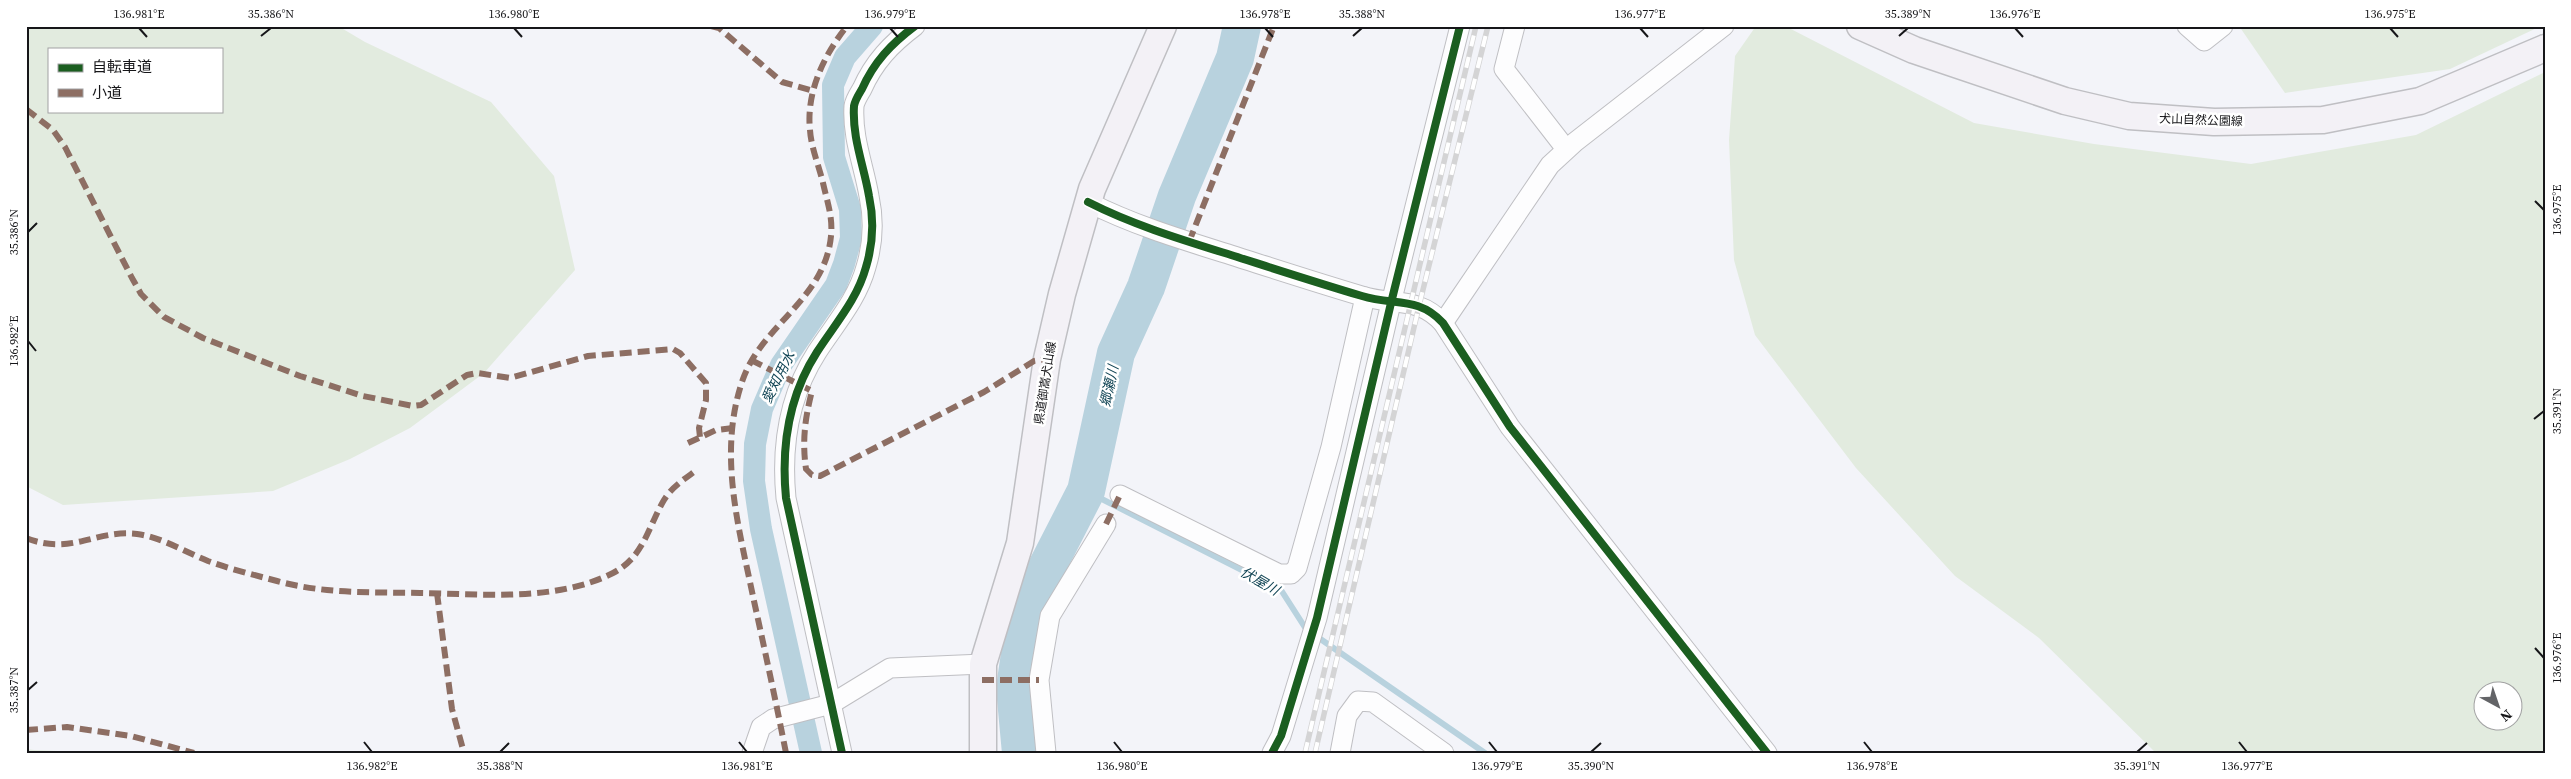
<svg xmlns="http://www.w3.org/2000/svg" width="2571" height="779" viewBox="0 0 2571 779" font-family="'Source Serif 4','Noto Sans JP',serif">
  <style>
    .green { fill: #e2ebdf; fill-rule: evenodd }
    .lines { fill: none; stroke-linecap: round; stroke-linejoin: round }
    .stream { stroke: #b8d2de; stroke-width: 6 }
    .canal { stroke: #b8d2de; stroke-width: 22 }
    .river { stroke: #b8d2de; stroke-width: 38 }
    .street-casing { stroke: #bfbfc3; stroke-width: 21 }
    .secondary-casing { stroke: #bfbfc3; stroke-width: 29 }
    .street { stroke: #fdfdfe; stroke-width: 19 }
    .secondary { stroke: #f3f1f6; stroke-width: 26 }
    .rail-casing { stroke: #d4d4d5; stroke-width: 5.5 }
    .rail { stroke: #fff; stroke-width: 4; stroke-dasharray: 11; stroke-linecap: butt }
    .quiet { stroke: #8d6e63; stroke-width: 6; stroke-dasharray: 12 6; stroke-linecap: butt }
    .cycleway-casing { stroke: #fff; stroke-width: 11 }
    .cycleway { stroke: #1b5e20; stroke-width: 8 }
    .ticks { fill: none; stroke: #161619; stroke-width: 2 }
    .labels { text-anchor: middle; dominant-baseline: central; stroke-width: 5; stroke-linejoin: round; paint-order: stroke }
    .street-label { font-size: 12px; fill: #161619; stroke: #fff }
    .water-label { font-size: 14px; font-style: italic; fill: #134656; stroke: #fff }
    .neatline { fill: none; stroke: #161619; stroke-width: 2 }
    .ticks-label { font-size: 12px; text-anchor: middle; fill: #161619 }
  </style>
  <rect width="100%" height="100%" fill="#f3f4f9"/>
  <g class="green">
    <path d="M26 26H338L365 42 491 102 554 176 575 270 484 373 410 428 350 459 273 491 63 505 26 486ZM49 49H221V111H49Z"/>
    <path d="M1756 26H1785L1974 123 2094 144 2251 164 2416 135 2545 72V753H2156L2039 638 1955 576 1856 468 1755 335 1734 260 1729 140 1735 56ZM2484 692H2514V722H2484Z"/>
    <polygon points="2239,26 2541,26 2450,69 2285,93"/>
    <polygon points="26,749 34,750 105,753 26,753"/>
  </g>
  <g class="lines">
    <polyline class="stream" points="1086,491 1281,590 1306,629 1485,753"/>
    <polyline class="canal" points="811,753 761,529 754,481 755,444 762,409 781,365 836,285 844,264 851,238 850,209 834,157 833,85 845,57 872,26"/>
    <polyline class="river" points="1021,753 1015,688 1027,606 1086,491 1116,353 1146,287 1177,196 1235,58 1242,26"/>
    <defs>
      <g id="street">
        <polyline points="1515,26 1504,69 1566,149"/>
        <polyline points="2187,26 2204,41 2223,26"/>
        <path d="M1088 202C1133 225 1183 240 1231 255 1275 269 1318 283 1362 296 1394 306 1418 296 1443 323L1510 427 1767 753"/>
        <polyline points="1443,323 1550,165 1575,142 1724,26"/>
        <polyline points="1120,495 1279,574 1291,574 1297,568 1331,447 1365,297"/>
        <polyline points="752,753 761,727 773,719 831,704 890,668 983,664"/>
        <path d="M842 753 786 498C781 446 788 397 817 352 835 324 857 300 866 267 873 244 874 219 869 196 864 166 852 138 854 106 855 100 859 94 862 89 874 62 891 44 915 26"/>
        <polyline points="1046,753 1039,680 1050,616 1106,524"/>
        <polyline points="1272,753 1281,736 1317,618 1391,303 1460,26"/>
        <polyline points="1340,753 1347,716 1358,701 1373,702 1444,753"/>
      </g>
      <g id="secondary">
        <polyline points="1860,26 1914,50 2065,101 2129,116 2214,122 2323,120 2420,101 2545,48"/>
        <polyline points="983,753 983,664 1020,543 1047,359 1062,294 1092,189 1163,26"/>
      </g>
    </defs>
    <use href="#street" class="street-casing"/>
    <use href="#secondary" class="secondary-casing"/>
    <use href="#street" class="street"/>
    <use href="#secondary" class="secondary"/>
    <defs>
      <g id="rail">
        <polyline points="1305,753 1476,26"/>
        <polyline points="1315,753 1419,306 1488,26"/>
      </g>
    </defs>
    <use href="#rail" class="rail-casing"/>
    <use href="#rail" class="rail"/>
    <g class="quiet">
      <polyline points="711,26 719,28 782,82 814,91"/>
      <polyline points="26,109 53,130 65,147 132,278 141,294 164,317 203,338 300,376 363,396 413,406 421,405 467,375 477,373 510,378 588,356 673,349 680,353 706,383 706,400 699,428 700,437"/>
      <polyline points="1189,242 1274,26"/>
      <path d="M751 360 812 391C805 418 802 441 806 469L812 475 820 476 984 392 1034 361 1047 359"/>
      <polyline points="688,443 716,430 733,428"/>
      <polyline points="1106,524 1120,495"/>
      <path d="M26 538C71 556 96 529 137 534 161 537 185 552 208 561 230 569 254 575 277 581 324 594 371 592 420 593 482 594 556 602 613 573 644 557 648 527 664 500 671 488 683 480 694 472"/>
      <polyline points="437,593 452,709 464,753"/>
      <polyline points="982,680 1039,680"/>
      <polyline points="26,730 67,727 131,736 194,753"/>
      <path d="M786 753C776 702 765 651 754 601 739 528 717 453 743 379 762 325 825 299 831 236 833 217 827 201 823 183 819 166 811 147 810 130 806 92 824 55 847 26"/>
    </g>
    <defs>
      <g id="cycleway">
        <path d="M1088 202C1133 225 1183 240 1231 255 1275 269 1318 283 1362 296 1394 306 1418 296 1443 323L1510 427 1767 753"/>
        <path d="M842 753 786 498C781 446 788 397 817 352 835 324 857 300 866 267 873 244 874 219 869 196 864 166 852 138 854 106 855 100 859 94 862 89 874 62 891 44 915 26"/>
        <polyline points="1272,753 1281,736 1317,618 1391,303 1460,26"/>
      </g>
    </defs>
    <use href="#cycleway" class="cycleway-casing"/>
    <use href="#cycleway" class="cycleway"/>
  </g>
  <path class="ticks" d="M139 28 147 37M514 28 522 37M890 28 898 37M1265 28 1273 37M1640 28 1648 37M2015 28 2023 37M2390 28 2398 37M261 36 271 28M1353 36 1362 28M1899 36 1908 28M2535 201 2544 210M28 232 37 223M28 341 36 351M2534 419 2544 411M2535 648 2544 658M28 690 37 682M364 742 372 752M739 742 747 752M1114 742 1122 752M1489 742 1497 752M1864 742 1872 752M2239 742 2247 752M500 752 509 743M1591 752 1601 743M2137 752 2147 743"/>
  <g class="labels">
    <g class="street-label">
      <text transform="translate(2201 120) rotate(2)">犬山自然公園線</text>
      <text transform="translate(1045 383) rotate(-81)">県道御嵩犬山線</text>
    </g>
    <g class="water-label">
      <text transform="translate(778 377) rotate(-63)">愛知用水</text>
      <text transform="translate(1109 386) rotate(-78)">郷瀬川</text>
      <text transform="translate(1260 581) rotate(30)">伏屋川</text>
    </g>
  </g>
  <rect width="2571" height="779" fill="none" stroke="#ffffff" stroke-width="55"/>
  <rect x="48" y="48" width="175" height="65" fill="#ffffff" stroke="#a2a2a3"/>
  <rect x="58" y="64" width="25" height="8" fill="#1b5e20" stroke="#a2a2a3"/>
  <text x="92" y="72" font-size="15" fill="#161619">自転車道</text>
  <rect x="58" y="89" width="25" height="8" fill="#8d6e63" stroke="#a2a2a3"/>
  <text x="92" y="98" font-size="15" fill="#161619">小道</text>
  <g transform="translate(2498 706) rotate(140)"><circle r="24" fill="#ffffff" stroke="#a2a2a3"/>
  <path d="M0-4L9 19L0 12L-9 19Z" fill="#636467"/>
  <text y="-8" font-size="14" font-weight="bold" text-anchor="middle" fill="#161619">N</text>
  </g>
  <rect x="28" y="28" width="2516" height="724" class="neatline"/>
  <g class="ticks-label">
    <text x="139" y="18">136.981°E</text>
    <text x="271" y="18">35.386°N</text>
    <text x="514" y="18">136.980°E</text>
    <text x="890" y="18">136.979°E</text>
    <text x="1265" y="18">136.978°E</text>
    <text x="1362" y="18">35.388°N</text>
    <text x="1640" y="18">136.977°E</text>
    <text x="1908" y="18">35.389°N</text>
    <text x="2015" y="18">136.976°E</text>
    <text x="2390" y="18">136.975°E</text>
    <text transform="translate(2557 210) rotate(-90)" y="4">136.975°E</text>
    <text transform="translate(14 232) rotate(-90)" y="4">35.386°N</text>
    <text transform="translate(14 341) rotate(-90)" y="4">136.982°E</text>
    <text transform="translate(2557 411) rotate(-90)" y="4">35.391°N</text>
    <text transform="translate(2557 658) rotate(-90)" y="4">136.976°E</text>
    <text transform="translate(14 690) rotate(-90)" y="4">35.387°N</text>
    <text x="372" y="770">136.982°E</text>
    <text x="500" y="770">35.388°N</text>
    <text x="747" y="770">136.981°E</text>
    <text x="1122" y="770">136.980°E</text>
    <text x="1497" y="770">136.979°E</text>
    <text x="1591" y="770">35.390°N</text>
    <text x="1872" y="770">136.978°E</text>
    <text x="2137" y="770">35.391°N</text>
    <text x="2247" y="770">136.977°E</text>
  </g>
</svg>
